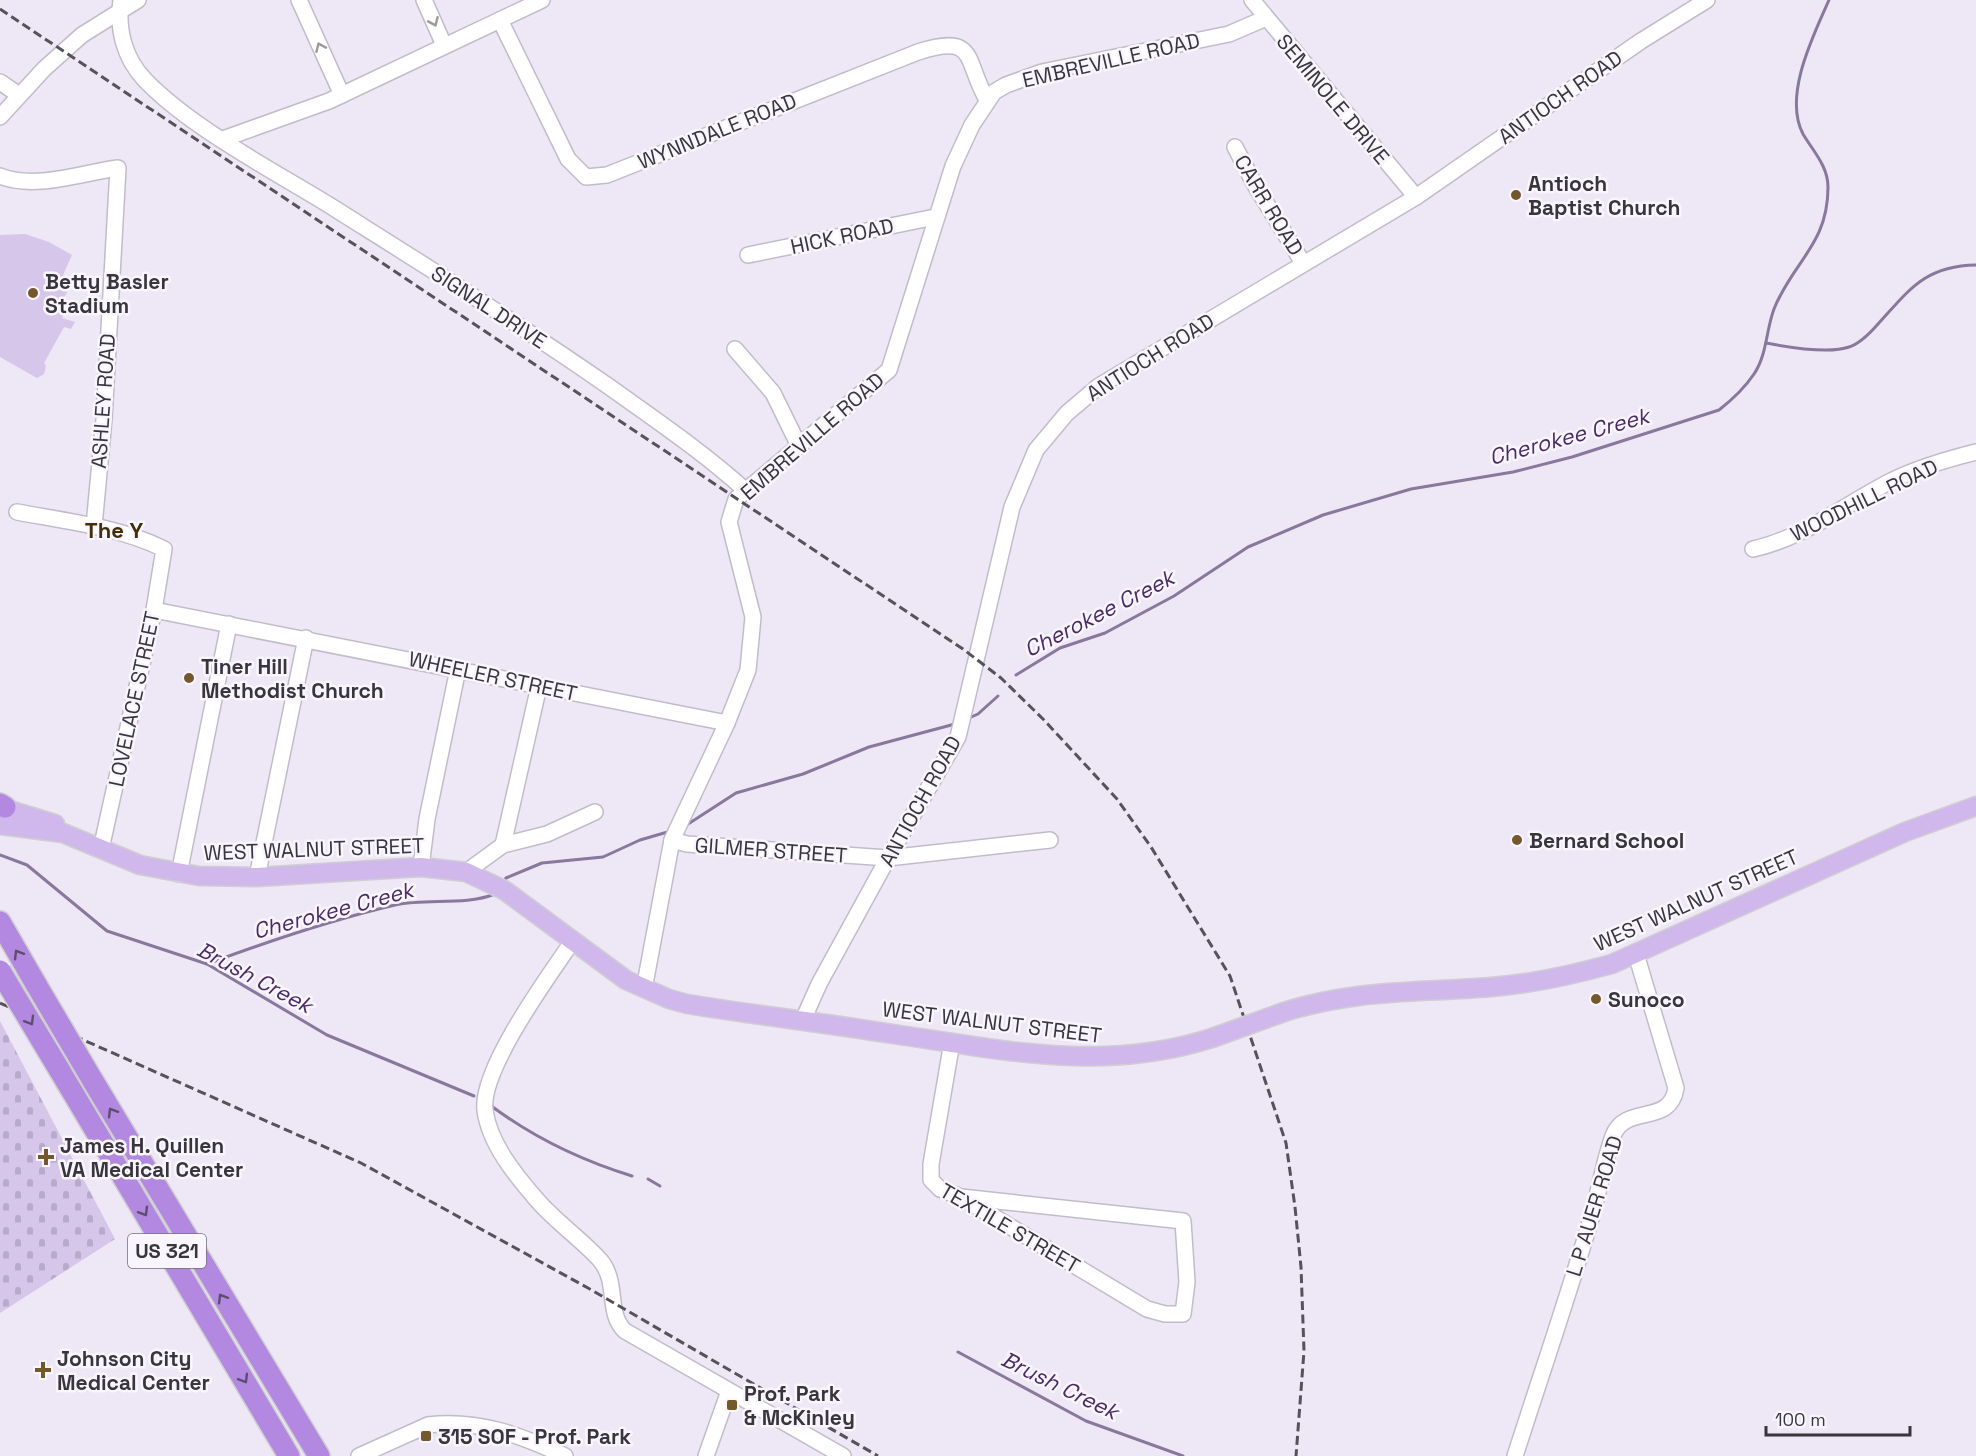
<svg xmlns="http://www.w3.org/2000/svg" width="1976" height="1456" viewBox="0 0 1976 1456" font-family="'Space Grotesk',sans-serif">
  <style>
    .grass { fill: #d6c6e9 }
    .cemetery { fill: url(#cemetery-stones) }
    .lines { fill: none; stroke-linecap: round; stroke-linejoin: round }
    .stream { stroke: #88789b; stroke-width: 3 }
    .minor-casing { stroke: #c2bcca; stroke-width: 18 }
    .major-casing { stroke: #cfcfd0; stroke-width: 21 }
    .highway-casing { stroke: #cfcfd0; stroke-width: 24 }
    .minor { stroke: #fff; stroke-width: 15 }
    .major { stroke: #d1b8ec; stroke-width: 18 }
    .highway { stroke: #b388e0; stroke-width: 21 }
    .rail { stroke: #56525a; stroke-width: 3; stroke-dasharray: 9 4.5; stroke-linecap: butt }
    .major-bridge-casing { stroke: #cfcfd0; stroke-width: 21; stroke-linecap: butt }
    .highway-bridge-casing { stroke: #cfcfd0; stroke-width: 24; stroke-linecap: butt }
    .major-bridge { stroke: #d1b8ec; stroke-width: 18 }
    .highway-bridge { stroke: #b388e0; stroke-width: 21 }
    .oneway { stroke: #9c9a9d }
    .oneway2 { stroke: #5d4e6d }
    .poi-dot { fill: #74572b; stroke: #f9f5fe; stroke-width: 2 }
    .labels { text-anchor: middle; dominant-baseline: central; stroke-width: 5; stroke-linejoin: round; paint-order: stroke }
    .shield { fill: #f9f5fe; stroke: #726f76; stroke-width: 1.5 }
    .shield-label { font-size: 20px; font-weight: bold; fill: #38353b }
    .street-label { font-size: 21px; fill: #38353b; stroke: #f9f5fe }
    .poi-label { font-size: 21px; font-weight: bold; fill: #38353b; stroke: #f9f5fe; text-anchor: start }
    .water-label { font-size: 22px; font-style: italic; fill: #492b66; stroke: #f9f5fe }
    .neighbourhood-label { font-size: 22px; font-weight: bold; fill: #432e08; stroke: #f9f5fe }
  </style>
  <defs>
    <pattern id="cemetery-stones" width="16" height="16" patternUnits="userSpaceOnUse" patternTransform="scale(1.5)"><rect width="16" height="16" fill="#d6c6e9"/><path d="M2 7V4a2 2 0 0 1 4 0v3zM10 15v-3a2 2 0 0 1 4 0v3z" fill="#b8abc9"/></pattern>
  </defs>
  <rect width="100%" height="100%" fill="#ede7f6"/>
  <polygon class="grass" points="25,234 49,242 72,255 63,275 74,279 58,309 65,312 62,318 75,322 71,329 64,327 44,363 46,366 44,374 37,378 0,357 0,235"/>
  <polygon class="cemetery" points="0,1021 115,1239 0,1313"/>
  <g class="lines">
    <g class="stream">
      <path d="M1766 343C1787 347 1829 354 1849 347 1859 344 1871 332 1878 324 1910 289 1925 266 1976 265"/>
      <path d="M1016 675 1060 648 1105 633 1174 596 1248 547 1323 515 1411 489 1513 472 1572 457 1719 410C1733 399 1744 389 1754 374 1767 355 1766 330 1774 309 1793 261 1828 245 1828 187 1828 166 1813 151 1803 134 1783 96 1813 36 1829 0"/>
      <polyline points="969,718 978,714 998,696"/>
      <polyline points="685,826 736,793 803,774 869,747 955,724"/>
      <polyline points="0,855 27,865 107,931 207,964 327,1035 474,1096"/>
      <polyline points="503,884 506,878 542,863 603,857 640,840 671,831"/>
      <path d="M207 964C269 941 331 920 395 905 428 898 464 906 495 894"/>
      <path d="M490 1105C534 1138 580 1160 632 1176"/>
      <polyline points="648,1179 660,1186"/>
      <polyline points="958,1352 1086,1421 1183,1456"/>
    </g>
    <defs>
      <g id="minor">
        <path d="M121 0C117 29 124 58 145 80 190 127 272 170 329 205 424 265 519 324 611 388 657 421 703 452 745 490"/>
        <polyline points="299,0 342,95"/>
        <polyline points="424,0 444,45"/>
        <polyline points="1252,0 1416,197"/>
        <path d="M500 20 568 159 586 177 607 175 918 52C978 33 964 60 987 100"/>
        <polyline points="0,82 19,95"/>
        <polyline points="0,117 44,69 82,35 138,0"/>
        <polyline points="223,139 329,101 542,0"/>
        <polyline points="1235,147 1255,185 1303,263"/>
        <path d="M0 176C35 190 81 173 118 168L104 419 94 526"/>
        <polyline points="748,255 935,217"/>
        <polyline points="735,349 773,393 799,446"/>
        <path d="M17 512C66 521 119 527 164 549L154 610 101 849"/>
        <path d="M1753 549C1804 538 1847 503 1893 480 1920 467 1948 459 1976 452"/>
        <polyline points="154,610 727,723"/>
        <polyline points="672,840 687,844 888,858 1050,840"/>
        <polyline points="503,845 539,686"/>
        <polyline points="421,867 427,819 458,669"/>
        <polyline points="466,872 503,845 547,834 595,812"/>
        <polyline points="179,874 229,624"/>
        <polyline points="257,877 306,638"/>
        <path d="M572 942C548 977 480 1070 485 1110 489 1143 516 1176 537 1200 556 1222 581 1239 600 1260 619 1282 606 1314 625 1331L843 1456"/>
        <polyline points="644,989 672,840 727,723 748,670 753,617 729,522 736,499 889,370 953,166 972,125 994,92 1006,85 1042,72 1229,34 1266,18"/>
        <polyline points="803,1020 819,984 888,858 958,737 1012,507 1036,450 1067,413 1099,386 1416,197 1641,41 1707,0"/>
        <polyline points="952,1042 931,1164 931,1180 940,1189 961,1197 1147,1309 1165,1314 1183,1314 1187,1282 1183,1221 961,1197"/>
        <path d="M359 1456 428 1425C477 1419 521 1435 565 1456"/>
        <polyline points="706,1456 729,1391"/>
        <path d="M1515 1456C1541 1375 1569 1294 1593 1212 1600 1187 1604 1161 1613 1136 1625 1103 1670 1127 1676 1088L1636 954"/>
      </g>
      <g id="major">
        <polyline points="0,807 55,824"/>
        <path d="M0 825 63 833 140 865 199 876 257 877 421 867 466 872 504 890 626 980 669 999 687 1004C755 1015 825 1023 893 1034 1003 1050 1103 1073 1212 1038"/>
        <path d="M1284 1012C1356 989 1417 993 1491 987 1532 984 1572 975 1612 964L1905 832 1976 806"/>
      </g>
      <g id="highway">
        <polyline points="0,804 5,807"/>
        <polyline points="0,922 37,986"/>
        <polyline points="60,1071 289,1456"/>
        <polyline points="93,1081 319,1456"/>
      </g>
    </defs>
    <use href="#minor" class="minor-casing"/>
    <use href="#major" class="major-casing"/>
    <use href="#highway" class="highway-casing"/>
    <use href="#minor" class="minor"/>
    <use href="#major" class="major"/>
    <use href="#highway" class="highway"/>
    <g class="rail">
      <polyline points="0,9 963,649 1001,678 1044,720 1117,799 1151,847 1230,976 1286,1143 1295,1207 1301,1267 1304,1351 1296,1456"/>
      <polyline points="0,1003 361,1163 588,1288 878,1456"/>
    </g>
    <defs>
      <polyline id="major-bridge" points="1212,1038 1284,1012"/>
      <g id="highway-bridge">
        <polyline points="0,971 60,1071"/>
        <polyline points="37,986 93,1081"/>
      </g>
    </defs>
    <use href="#major-bridge" class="major-bridge-casing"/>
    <use href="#highway-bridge" class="highway-bridge-casing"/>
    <use href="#major-bridge" class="major-bridge"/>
    <use href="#highway-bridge" class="highway-bridge"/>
  </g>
  <defs><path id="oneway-chevron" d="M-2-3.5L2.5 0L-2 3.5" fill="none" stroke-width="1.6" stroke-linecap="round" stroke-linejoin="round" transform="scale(1.5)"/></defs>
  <g class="oneway">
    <use href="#oneway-chevron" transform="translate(434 22) rotate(66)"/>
    <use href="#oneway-chevron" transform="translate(320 47) rotate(-114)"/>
  </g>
  <g class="oneway2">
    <use href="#oneway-chevron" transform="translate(18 954) rotate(-121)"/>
    <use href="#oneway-chevron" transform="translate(30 1021) rotate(59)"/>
    <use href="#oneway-chevron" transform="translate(112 1112) rotate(-121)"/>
    <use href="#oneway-chevron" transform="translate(144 1212) rotate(59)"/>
    <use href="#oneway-chevron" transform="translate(222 1298) rotate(-121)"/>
    <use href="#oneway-chevron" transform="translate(244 1379) rotate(59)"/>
  </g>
  <g class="poi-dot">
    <circle cx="1516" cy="195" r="6"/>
    <circle cx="33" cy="293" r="6"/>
    <circle cx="189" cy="678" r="6"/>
    <circle cx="1517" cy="840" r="6"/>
    <circle cx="1596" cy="999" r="6"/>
    <path d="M43 1148h6v6h6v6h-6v6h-6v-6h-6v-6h6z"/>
    <path d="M40 1361h6v6h6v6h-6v6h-6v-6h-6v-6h6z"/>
    <rect x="726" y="1399" width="12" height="12" rx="3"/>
    <rect x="420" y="1430" width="12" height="12" rx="3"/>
  </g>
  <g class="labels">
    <rect class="shield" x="128" y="1234" width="78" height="34" rx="4.5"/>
    <g class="shield-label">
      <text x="167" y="1251">US 321</text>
    </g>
    <g class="street-label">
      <text transform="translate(1111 60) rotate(-13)">EMBREVILLE ROAD</text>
      <text transform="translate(1560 97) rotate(-35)">ANTIOCH ROAD</text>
      <text transform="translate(1333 99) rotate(50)">SEMINOLE DRIVE</text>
      <text transform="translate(717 131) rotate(-22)">WYNNDALE ROAD</text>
      <text transform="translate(1269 205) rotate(59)">CARR ROAD</text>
      <text transform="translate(842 236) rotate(-12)">HICK ROAD</text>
      <text transform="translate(489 307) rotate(33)">SIGNAL DRIVE</text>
      <text transform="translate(1150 357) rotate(-32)">ANTIOCH ROAD</text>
      <text transform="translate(103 401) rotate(-86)">ASHLEY ROAD</text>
      <text transform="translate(812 436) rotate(-41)">EMBREVILLE ROAD</text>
      <text transform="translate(1864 500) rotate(-26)">WOODHILL ROAD</text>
      <text transform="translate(493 676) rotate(12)">WHEELER STREET</text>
      <text transform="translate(134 699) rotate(-78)">LOVELACE STREET</text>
      <text transform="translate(920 801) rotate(-61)">ANTIOCH ROAD</text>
      <text transform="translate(314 849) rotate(-2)">WEST WALNUT STREET</text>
      <text transform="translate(771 850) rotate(4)">GILMER STREET</text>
      <text transform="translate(1696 900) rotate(-24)">WEST WALNUT STREET</text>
      <text transform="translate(992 1022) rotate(7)">WEST WALNUT STREET</text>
      <text transform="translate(1594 1206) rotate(-73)">L P AUER ROAD</text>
      <text transform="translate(1010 1228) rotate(30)">TEXTILE STREET</text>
    </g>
    <g class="poi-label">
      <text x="1528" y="183">Antioch<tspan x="1528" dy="24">Baptist Church</tspan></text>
      <text x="45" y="281">Betty Basler<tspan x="45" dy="24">Stadium</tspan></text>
      <text x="201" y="666">Tiner Hill<tspan x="201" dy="24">Methodist Church</tspan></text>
      <text x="1529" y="840">Bernard School</text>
      <text x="1608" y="999">Sunoco</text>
      <text x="60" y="1145">James H. Quillen<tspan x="60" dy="24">VA Medical Center</tspan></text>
      <text x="57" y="1358">Johnson City<tspan x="57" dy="24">Medical Center</tspan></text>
      <text x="744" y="1393">Prof. Park<tspan x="744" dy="24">&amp; McKinley</tspan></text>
      <text x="438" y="1436">315 SOF - Prof. Park</text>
    </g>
    <g class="water-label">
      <text transform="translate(1569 436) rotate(-15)">Cherokee Creek</text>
      <text transform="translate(1099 613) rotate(-27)">Cherokee Creek</text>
      <text transform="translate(333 910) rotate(-15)">Cherokee Creek</text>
      <text transform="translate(255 977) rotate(28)">Brush Creek</text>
      <text transform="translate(1060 1385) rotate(26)">Brush Creek</text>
    </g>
    <g class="neighbourhood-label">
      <text x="114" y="530">The Y</text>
    </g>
  </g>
  <path d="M1766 1426v9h144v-9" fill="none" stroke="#38353b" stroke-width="3"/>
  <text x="1775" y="1426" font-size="18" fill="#38353b" stroke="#f9f5fe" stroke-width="4.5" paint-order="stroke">100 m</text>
</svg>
